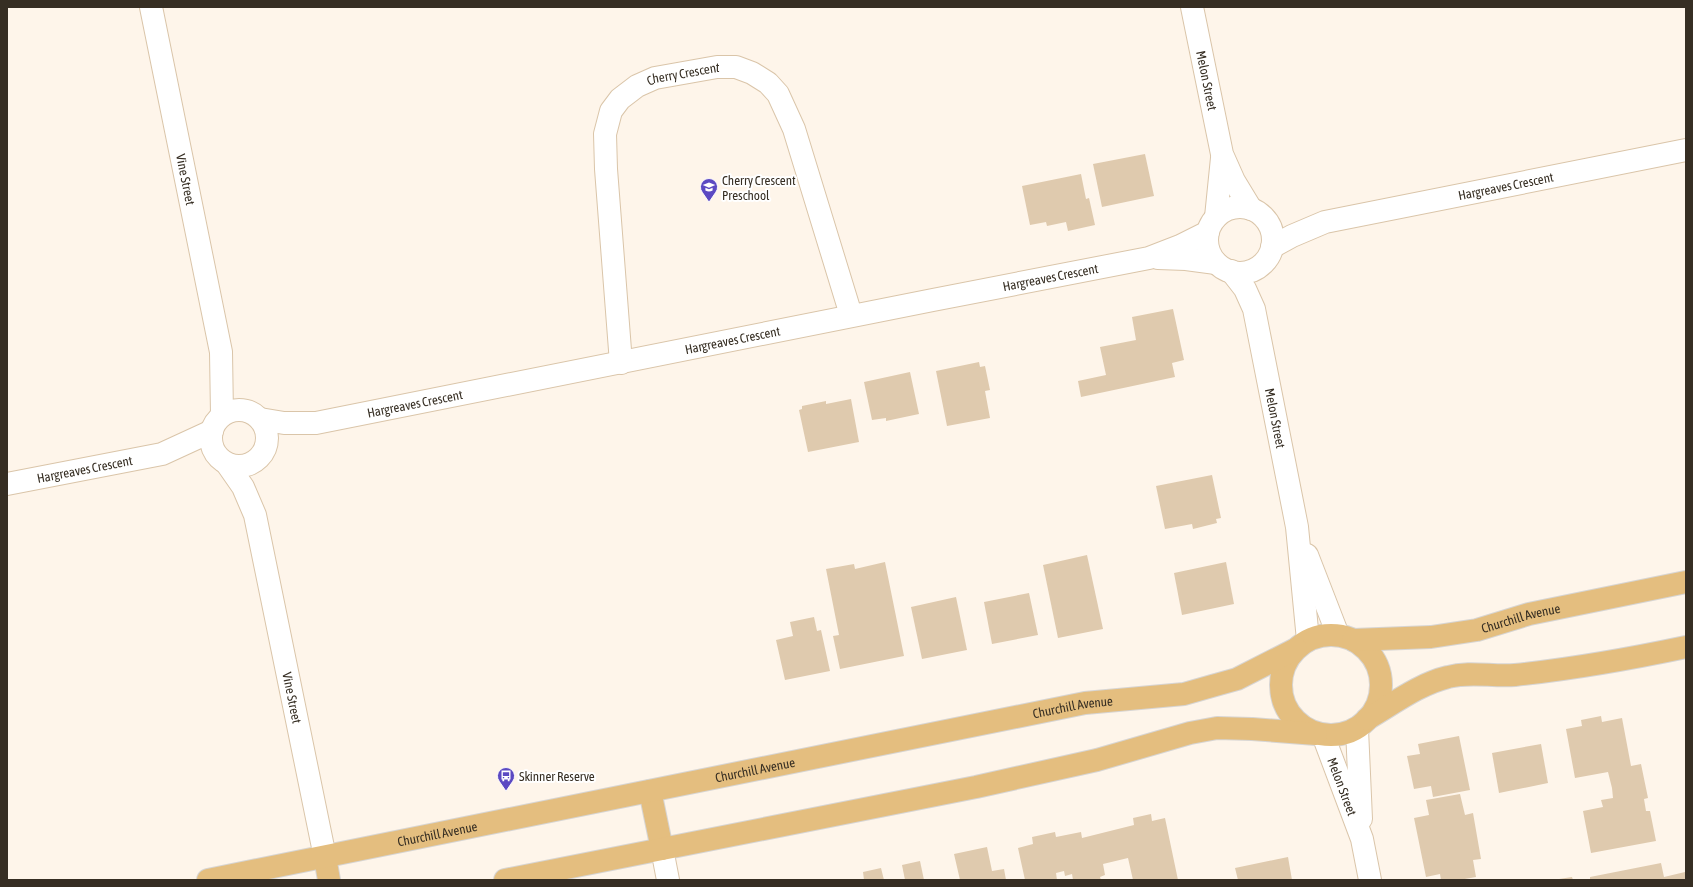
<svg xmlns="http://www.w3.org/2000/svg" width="1693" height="887" viewBox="0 0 1693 887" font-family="'Asap Condensed',sans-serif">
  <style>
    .building { fill: #dfcaae }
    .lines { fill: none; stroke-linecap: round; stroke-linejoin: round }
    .minor-casing { stroke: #dac5a9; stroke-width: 24 }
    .major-casing { stroke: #d7d5d3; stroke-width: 24 }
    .minor { stroke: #fff; stroke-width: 22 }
    .major { stroke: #e4be7f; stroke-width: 22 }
    .labels { text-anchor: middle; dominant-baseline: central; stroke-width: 4; stroke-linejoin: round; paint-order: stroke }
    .street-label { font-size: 13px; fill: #362e23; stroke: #fff }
    .poi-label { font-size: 13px; fill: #362e23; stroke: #fff; text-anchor: start }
  </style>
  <rect width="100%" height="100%" fill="#fef5ea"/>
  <g class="building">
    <polygon points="1145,154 1154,196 1102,207 1093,164"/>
    <polygon points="1081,174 1086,199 1089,198 1095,225 1068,231 1066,222 1047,226 1046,222 1030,225 1022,186"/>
    <polygon points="1173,309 1184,360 1172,363 1175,377 1081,397 1078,381 1106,375 1100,347 1136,340 1132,317"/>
    <polygon points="979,362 980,367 985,366 990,390 985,391 990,418 947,426 936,371"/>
    <polygon points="910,372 919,414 886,421 886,418 872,420 864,382"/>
    <polygon points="851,399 859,442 808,452 799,410 802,409 802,406 826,401 826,404"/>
    <polygon points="1212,475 1221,518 1216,519 1217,523 1193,529 1192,524 1165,529 1156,486"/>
    <polygon points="1087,555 1103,629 1058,638 1043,565"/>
    <polygon points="885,562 904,656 840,669 833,636 839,635 826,569 854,564 855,569"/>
    <polygon points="1226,562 1234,604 1182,615 1174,573"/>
    <polygon points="1029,593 1038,635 992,644 984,602"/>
    <polygon points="956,597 967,650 922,659 911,607"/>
    <polygon points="814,617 817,631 821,630 830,671 785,680 776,640 793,636 790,622"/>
    <polygon points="1601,716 1602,722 1622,718 1631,766 1641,764 1648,798 1644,799 1646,811 1650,811 1656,841 1591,853 1583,811 1603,807 1601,800 1613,798 1612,788 1608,772 1575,778 1566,729 1582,726 1581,720"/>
    <polygon points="1459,736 1470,790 1433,797 1431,786 1414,789 1407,756 1420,754 1418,744"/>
    <polygon points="1541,744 1548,783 1499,793 1492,753"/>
    <polygon points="1460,794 1465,815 1473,813 1481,859 1473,860 1476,877 1459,880 1441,880 1440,874 1426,877 1414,818 1429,815 1426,800"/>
    <polygon points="1151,814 1152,821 1165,818 1178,880 1133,880 1128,858 1103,864 1105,875 1100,877 1101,880 1073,880 1072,874 1065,876 1064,871 1056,873 1057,880 1025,880 1018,848 1033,844 1032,837 1055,832 1056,837 1081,832 1082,838 1134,825 1133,818"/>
    <polygon points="987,847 992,871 1004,869 1006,880 960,880 954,854"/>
    <polygon points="1288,857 1292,880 1238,880 1235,868"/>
    <polygon points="920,861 924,880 905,880 902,865"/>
    <polygon points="1661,863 1664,877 1685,872 1686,880 1590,880 1590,877"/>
    <polygon points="881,868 884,880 864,880 863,872"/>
    <polygon points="1572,877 1573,880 1559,880 1559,879"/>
  </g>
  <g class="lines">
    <defs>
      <g id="minor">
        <path id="s1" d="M151 7 221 352 222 415"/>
        <path id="s2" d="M1192 7 1222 154 1234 181 1251 209"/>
        <circle cx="1240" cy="240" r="33"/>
        <polyline points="1216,217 1222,158"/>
        <path id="s3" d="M1272 247 1292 236 1325 222 1686 150"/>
        <polyline points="1158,258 1186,259 1216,263"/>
        <path id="s4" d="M1231 271 1245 289 1254 309 1297 527 1308 640"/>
        <path id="s5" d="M621 363 606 169 605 134 611 111 620 99 637 86 655 78 717 67H736L752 73 768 83 778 94 794 129 851 315"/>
        <circle cx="239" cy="438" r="28"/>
        <path id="s6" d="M260 419 284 423H316C594 368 871 311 1149 258L1180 246 1208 232"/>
        <path id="s7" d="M227 464 243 487 255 515 325 857"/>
        <path id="s8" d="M7 484 162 454 212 431"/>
        <polyline points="1307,555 1338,635"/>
        <polyline points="1357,729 1361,819"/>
        <path id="s9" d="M1323 735 1362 839 1370 880"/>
        <polyline points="662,849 668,880"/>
      </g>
      <g id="major">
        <circle cx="1331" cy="685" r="50"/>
        <path id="s10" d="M1353 640 1431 637 1477 630 1529 614 1686 582"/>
        <path d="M1367 719C1393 704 1419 684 1448 677 1470 671 1493 677 1515 675 1572 669 1629 659 1686 647"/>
        <polyline points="650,791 662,849"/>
        <polyline points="325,857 329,880"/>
        <path id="s11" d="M208 880 1085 703 1184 694 1212 686 1237 679 1296 649"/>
        <polyline points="505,880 976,787 1097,760 1190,733 1217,728 1252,729 1316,734"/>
      </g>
    </defs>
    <use href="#minor" class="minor-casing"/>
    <use href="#major" class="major-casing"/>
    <use href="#minor" class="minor"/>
    <use href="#major" class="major"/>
  </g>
  <defs>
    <symbol id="school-pin" viewBox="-11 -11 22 30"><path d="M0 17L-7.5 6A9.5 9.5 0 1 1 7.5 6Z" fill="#5b49c2" stroke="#fff"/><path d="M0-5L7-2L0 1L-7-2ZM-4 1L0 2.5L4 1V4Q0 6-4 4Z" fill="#fff"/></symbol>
    <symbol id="bus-pin" viewBox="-11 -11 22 30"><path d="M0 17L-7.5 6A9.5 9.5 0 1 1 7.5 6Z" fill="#5b49c2" stroke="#fff"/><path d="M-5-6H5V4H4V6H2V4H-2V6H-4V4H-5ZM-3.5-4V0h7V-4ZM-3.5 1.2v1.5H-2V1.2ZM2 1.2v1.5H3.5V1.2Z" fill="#fff"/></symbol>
  </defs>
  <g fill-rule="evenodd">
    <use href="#school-pin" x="699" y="177" width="20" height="27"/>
    <use href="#bus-pin" x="496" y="766" width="20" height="27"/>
  </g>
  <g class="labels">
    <g class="street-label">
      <text stroke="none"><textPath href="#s5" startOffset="338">Cherry Crescent</textPath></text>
      <text stroke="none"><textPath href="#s2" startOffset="75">Melon Street</textPath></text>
      <text stroke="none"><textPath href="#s1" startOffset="176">Vine Street</textPath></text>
      <text stroke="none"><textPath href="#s3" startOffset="243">Hargreaves Crescent</textPath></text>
      <text stroke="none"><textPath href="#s6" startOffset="805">Hargreaves Crescent</textPath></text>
      <text stroke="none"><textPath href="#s6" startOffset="481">Hargreaves Crescent</textPath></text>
      <text stroke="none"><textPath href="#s6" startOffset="157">Hargreaves Crescent</textPath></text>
      <text stroke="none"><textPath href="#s4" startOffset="156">Melon Street</textPath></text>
      <text stroke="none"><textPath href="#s8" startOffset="79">Hargreaves Crescent</textPath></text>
      <text stroke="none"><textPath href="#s10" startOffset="170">Churchill Avenue</textPath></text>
      <text stroke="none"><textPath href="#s7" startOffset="245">Vine Street</textPath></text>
      <text stroke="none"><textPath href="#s11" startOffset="882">Churchill Avenue</textPath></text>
      <text stroke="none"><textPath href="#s11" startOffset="558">Churchill Avenue</textPath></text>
      <text stroke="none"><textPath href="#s9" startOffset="55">Melon Street</textPath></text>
      <text stroke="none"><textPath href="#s11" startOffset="234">Churchill Avenue</textPath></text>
    </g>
    <g class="poi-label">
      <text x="722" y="180">Cherry Crescent<tspan x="722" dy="15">Preschool</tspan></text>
      <text x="519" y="776">Skinner Reserve</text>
    </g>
  </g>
  <rect width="1693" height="887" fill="none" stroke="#362e23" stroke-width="16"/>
</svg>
